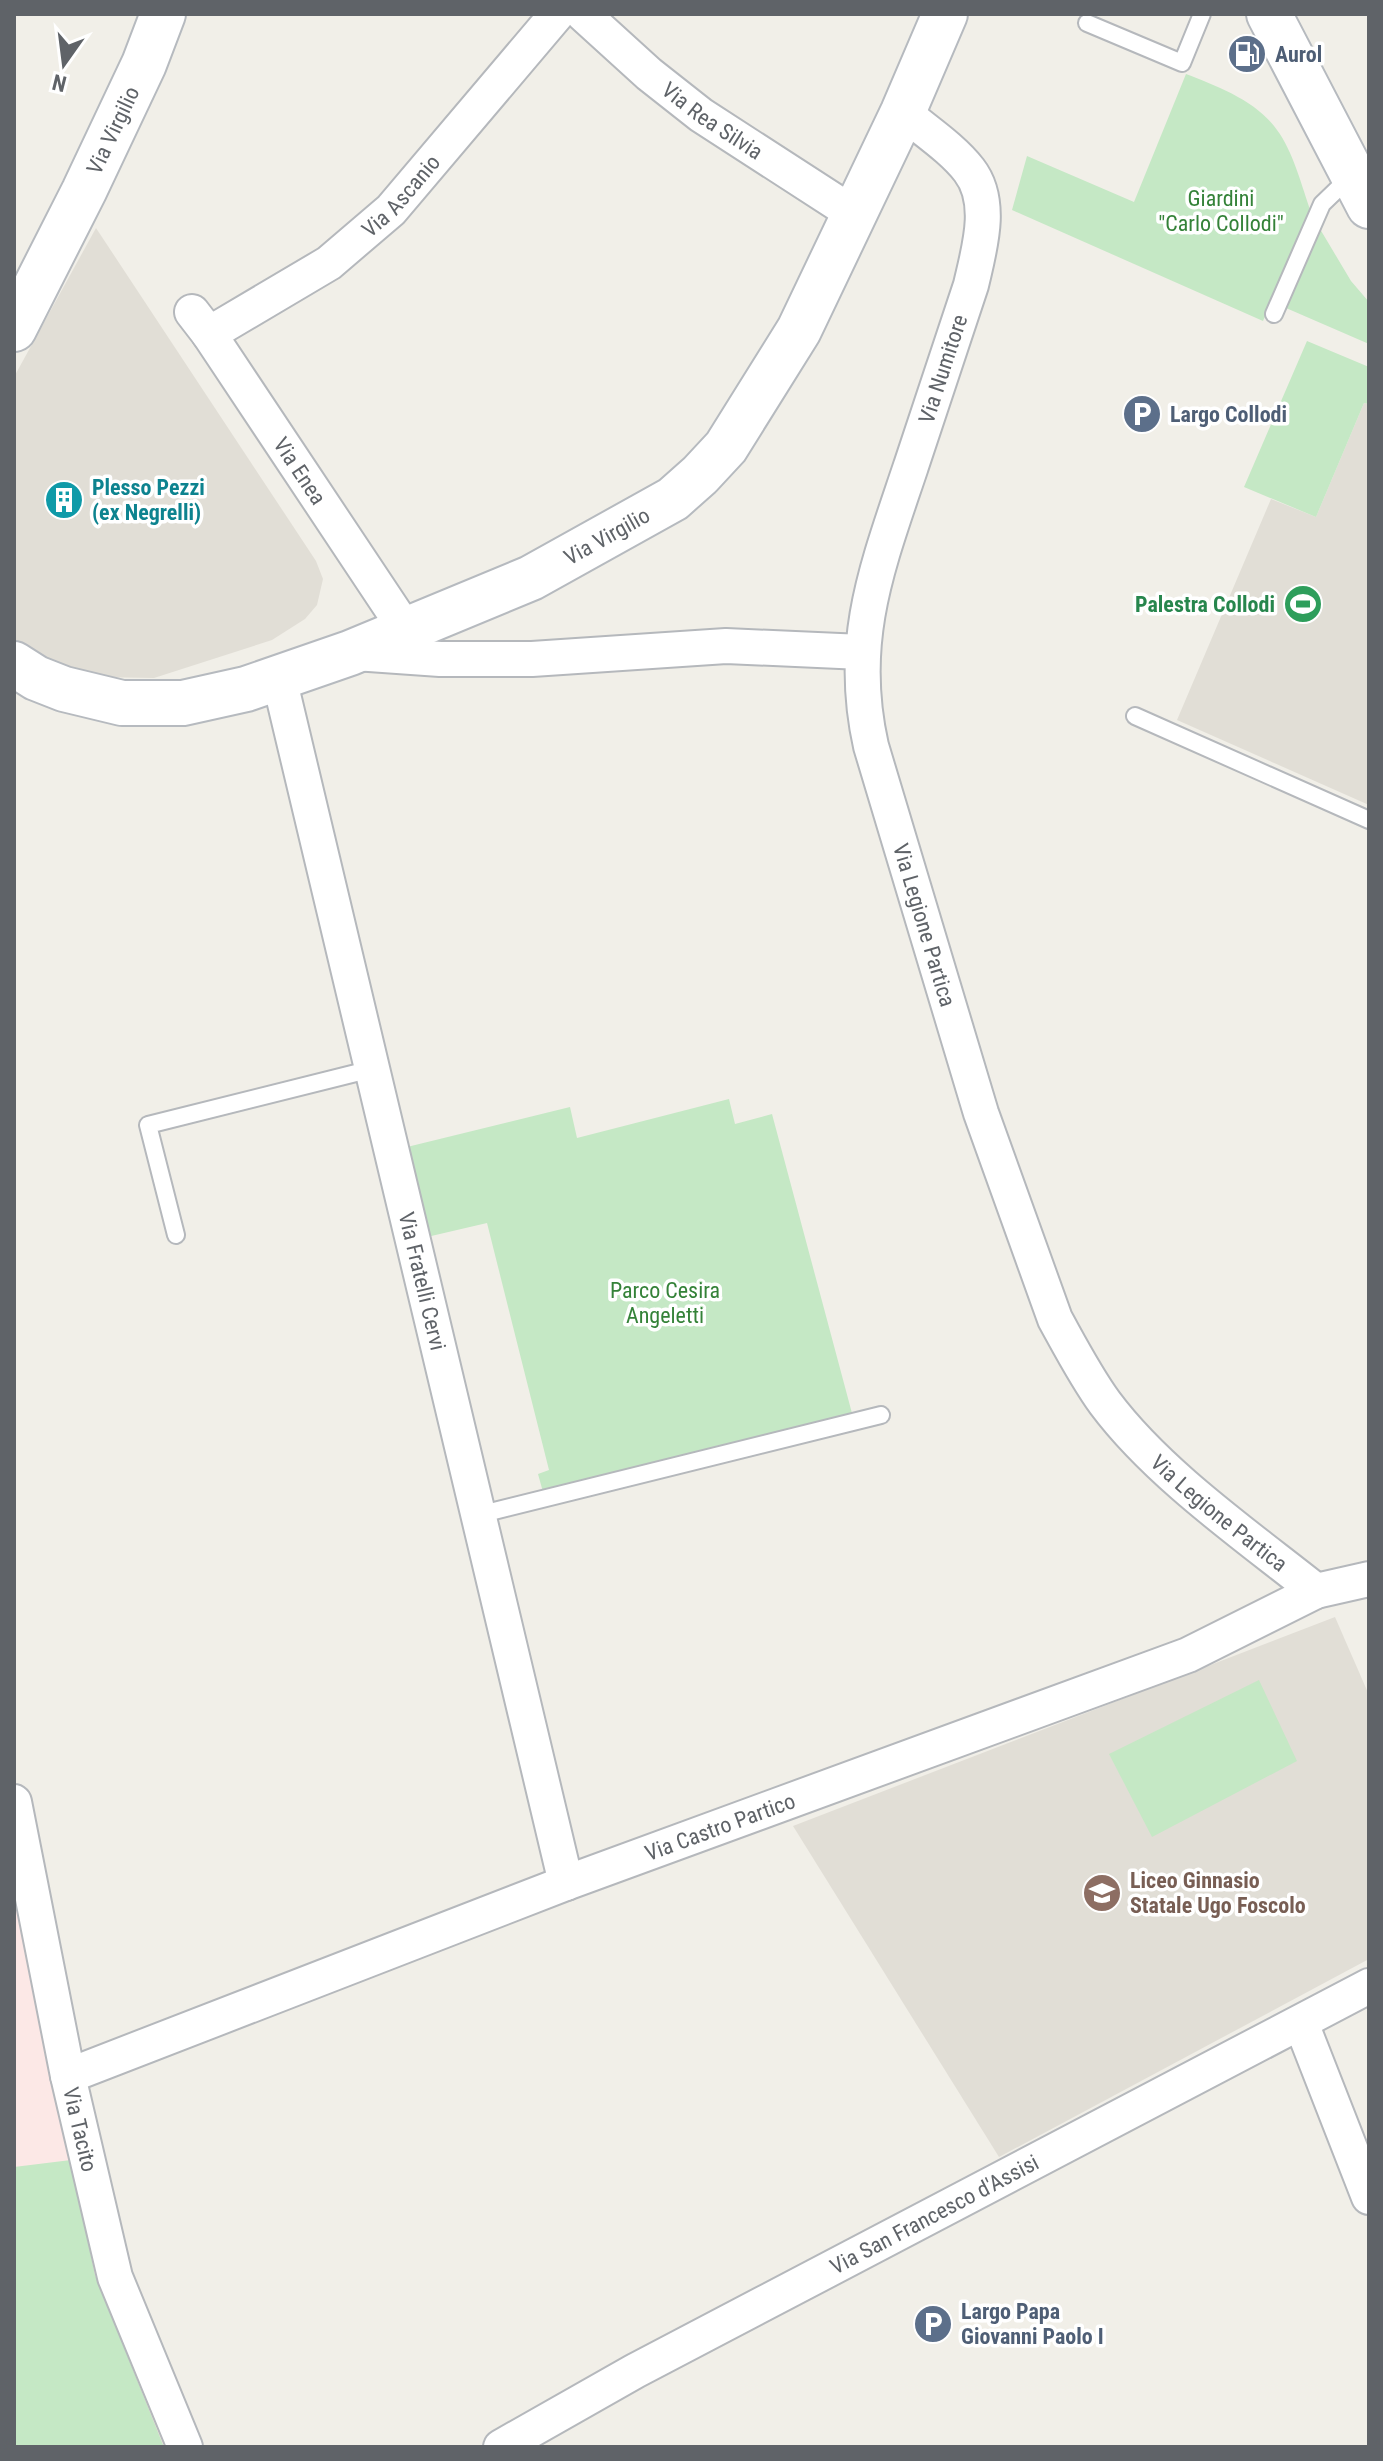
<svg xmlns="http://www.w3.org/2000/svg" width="1383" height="2461" viewBox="0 0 1383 2461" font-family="'Roboto Condensed',sans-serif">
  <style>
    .education { fill: #e1ded6 }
    .medical { fill: #fce8e6 }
    .green { fill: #c5e8c5 }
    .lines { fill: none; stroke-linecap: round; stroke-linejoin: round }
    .lane-casing { stroke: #b5b8bc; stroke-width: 20 }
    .street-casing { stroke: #b5b8bc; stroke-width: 38 }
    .secondary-casing { stroke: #b6babf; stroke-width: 48 }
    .lane { stroke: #fff; stroke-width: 16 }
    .street { stroke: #fff; stroke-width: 34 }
    .secondary { stroke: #fff; stroke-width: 44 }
    .labels { text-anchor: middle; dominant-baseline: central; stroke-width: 7; stroke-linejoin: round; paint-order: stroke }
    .service-label { font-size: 22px; font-weight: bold; fill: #4e5e75; stroke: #fff; text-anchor: start }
    .street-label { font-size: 22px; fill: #5f6368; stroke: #fff }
    .park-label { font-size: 22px; fill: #348238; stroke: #fff }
    .culture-label { font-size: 22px; font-weight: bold; fill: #0d838f; stroke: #fff; text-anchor: start }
    .leisure-label { font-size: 22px; font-weight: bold; fill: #27864d; stroke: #fff; text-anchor: end }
    .education-label { font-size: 22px; font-weight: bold; fill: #785e54; stroke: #fff; text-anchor: start }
  </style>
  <rect width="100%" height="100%" fill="#f1efe8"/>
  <g class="education">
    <polygon points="96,228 316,561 323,579 317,605 305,619 272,640 154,678 96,677 14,652 14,377"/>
    <polygon points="1364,403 1369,404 1369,805 1177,720 1271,499 1316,517"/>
    <polygon points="1335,1617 1369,1695 1369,1959 999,2157 793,1826"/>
  </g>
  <polygon class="medical" points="14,1872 170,2447 14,2447"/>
  <g class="green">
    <path d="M1186 74C1217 86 1257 101 1277 130 1293 151 1302 187 1311 212L1263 321 1012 210 1027 156 1134 202Z"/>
    <polygon points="1320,229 1351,281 1369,302 1369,344 1286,308"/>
    <polygon points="1307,341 1369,367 1369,404 1364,403 1316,517 1244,487"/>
    <polygon points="729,1099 735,1124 772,1114 853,1417 543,1492 538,1474 549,1470 487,1223 427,1237 407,1147 570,1107 577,1138"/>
    <polygon points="1259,1680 1297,1761 1152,1837 1109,1754"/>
    <polygon points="71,2160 95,2275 164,2447 14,2447 14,2167"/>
  </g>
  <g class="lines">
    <defs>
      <g id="lane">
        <polyline points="1087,23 1182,63 1202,14"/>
        <polyline points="1274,314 1322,204 1350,177"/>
        <polyline points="1135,716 1369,820"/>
        <polyline points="176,1235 148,1125 372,1069"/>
        <polyline points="478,1515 881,1415"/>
      </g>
      <g id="street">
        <path id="s1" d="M583 14 649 74 701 115 854 214"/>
        <path id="s2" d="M903 112C924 130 952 148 969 170 994 202 979 250 971 285 951 346 931 406 911 466 878 565 847 640 871 746L981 1113 1055 1319C1071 1348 1086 1377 1105 1403 1158 1474 1247 1536 1316 1591"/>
        <path id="s3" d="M192 312 209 334 406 630"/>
        <path id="s4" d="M209 334 329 263 391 210 557 14"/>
        <polyline points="355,653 440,659 532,659 726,646 862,652"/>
        <path id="s5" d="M279 678 566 1883"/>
        <path id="s6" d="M14 1802 68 2076 115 2277 185 2447"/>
        <polyline points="1301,2023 1369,2197"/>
        <path id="s7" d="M68 2076 566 1883 1188 1655 1316 1591 1369 1579"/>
        <path id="s8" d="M501 2447 635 2371 1369 1986"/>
      </g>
      <g id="secondary">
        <polyline points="1269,14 1369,206"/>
        <path id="s9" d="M14 329 84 191 144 64 163 14"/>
        <path id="s10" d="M14 664 36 678 64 689 122 703H183L246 689 350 653 531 578 673 499 700 475 726 447 799 330 903 112 945 14"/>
      </g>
    </defs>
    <use href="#lane" class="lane-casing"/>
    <use href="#street" class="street-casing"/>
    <use href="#secondary" class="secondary-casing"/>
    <use href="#lane" class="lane"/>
    <use href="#street" class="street"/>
    <use href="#secondary" class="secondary"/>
  </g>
  <defs>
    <symbol id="fuel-disc" viewBox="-11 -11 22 22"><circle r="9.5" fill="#5c6f8a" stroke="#fff"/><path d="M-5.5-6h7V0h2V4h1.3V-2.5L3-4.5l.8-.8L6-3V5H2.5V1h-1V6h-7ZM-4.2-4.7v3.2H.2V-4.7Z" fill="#fff"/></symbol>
    <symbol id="parking-disc" viewBox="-11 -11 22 22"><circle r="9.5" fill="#5c6f8a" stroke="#fff"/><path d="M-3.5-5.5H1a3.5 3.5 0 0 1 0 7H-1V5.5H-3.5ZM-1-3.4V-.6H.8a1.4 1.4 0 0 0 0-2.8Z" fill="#fff"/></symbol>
    <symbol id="building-disc" viewBox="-11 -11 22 22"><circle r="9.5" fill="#0f9aa8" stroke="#fff"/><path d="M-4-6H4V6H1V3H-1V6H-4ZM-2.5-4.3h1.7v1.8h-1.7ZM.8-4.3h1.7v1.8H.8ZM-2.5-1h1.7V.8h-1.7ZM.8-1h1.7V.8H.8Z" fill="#fff"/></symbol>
    <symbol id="stadium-disc" viewBox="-11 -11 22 22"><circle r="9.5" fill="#2e9e5b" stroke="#fff"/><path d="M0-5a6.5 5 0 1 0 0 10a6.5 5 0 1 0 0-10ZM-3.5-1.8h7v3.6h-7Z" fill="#fff"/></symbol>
    <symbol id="school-disc" viewBox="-11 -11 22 22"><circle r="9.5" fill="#8d6e63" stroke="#fff"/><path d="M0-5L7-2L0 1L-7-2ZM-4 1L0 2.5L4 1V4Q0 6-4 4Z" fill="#fff"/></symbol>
  </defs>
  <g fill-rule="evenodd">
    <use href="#fuel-disc" x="1225" y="32" width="44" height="44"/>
    <use href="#parking-disc" x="1120" y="392" width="44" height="44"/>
    <use href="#building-disc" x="42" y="478" width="44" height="44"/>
    <use href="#stadium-disc" x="1281" y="582" width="44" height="44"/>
    <use href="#school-disc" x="1080" y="1871" width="44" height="44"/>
    <use href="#parking-disc" x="911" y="2302" width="44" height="44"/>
  </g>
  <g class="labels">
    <g class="service-label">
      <text x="1275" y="54">Aurol</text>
      <text x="1170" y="414">Largo Collodi</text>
      <text x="961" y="2311">Largo Papa<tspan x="961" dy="25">Giovanni Paolo I</tspan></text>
    </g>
    <g class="street-label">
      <text stroke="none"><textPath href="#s1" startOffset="168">Via Rea Silvia</textPath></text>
      <text stroke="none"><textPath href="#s9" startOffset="222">Via Virgilio</textPath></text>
      <text stroke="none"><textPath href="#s4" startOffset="238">Via Ascanio</textPath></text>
      <text transform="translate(943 369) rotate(-72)">Via Numitore</text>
      <text stroke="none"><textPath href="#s3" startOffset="192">Via Enea</textPath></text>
      <text stroke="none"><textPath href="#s10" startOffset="634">Via Virgilio</textPath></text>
      <text stroke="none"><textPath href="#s2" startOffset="872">Via Legione Partica</textPath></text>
      <text stroke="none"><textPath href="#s5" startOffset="620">Via Fratelli Cervi</textPath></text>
      <text stroke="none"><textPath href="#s2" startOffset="1544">Via Legione Partica</textPath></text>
      <text stroke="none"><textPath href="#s7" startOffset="698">Via Castro Partico</textPath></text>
      <text stroke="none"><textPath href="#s6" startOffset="334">Via Tacito</textPath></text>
      <text stroke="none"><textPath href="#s8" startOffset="492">Via San Francesco d'Assisi</textPath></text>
    </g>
    <g class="park-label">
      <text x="1221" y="198">Giardini<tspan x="1221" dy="25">"Carlo Collodi"</tspan></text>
      <text x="665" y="1290">Parco Cesira<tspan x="665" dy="25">Angeletti</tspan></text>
    </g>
    <g class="culture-label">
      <text x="92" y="487">Plesso Pezzi<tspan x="92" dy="25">(ex Negrelli)</tspan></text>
    </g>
    <g class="leisure-label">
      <text x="1275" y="604">Palestra Collodi</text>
    </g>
    <g class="education-label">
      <text x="1130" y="1880">Liceo Ginnasio<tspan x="1130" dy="25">Statale Ugo Foscolo</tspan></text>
    </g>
  </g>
  <rect width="1383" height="2461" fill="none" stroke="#5f6368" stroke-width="32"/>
  <g transform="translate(64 64) rotate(194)" stroke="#ffffff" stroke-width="6" paint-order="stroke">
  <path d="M0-6L14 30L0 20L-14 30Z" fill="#5f6368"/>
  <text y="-12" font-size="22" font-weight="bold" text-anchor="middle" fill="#5f6368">N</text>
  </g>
</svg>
